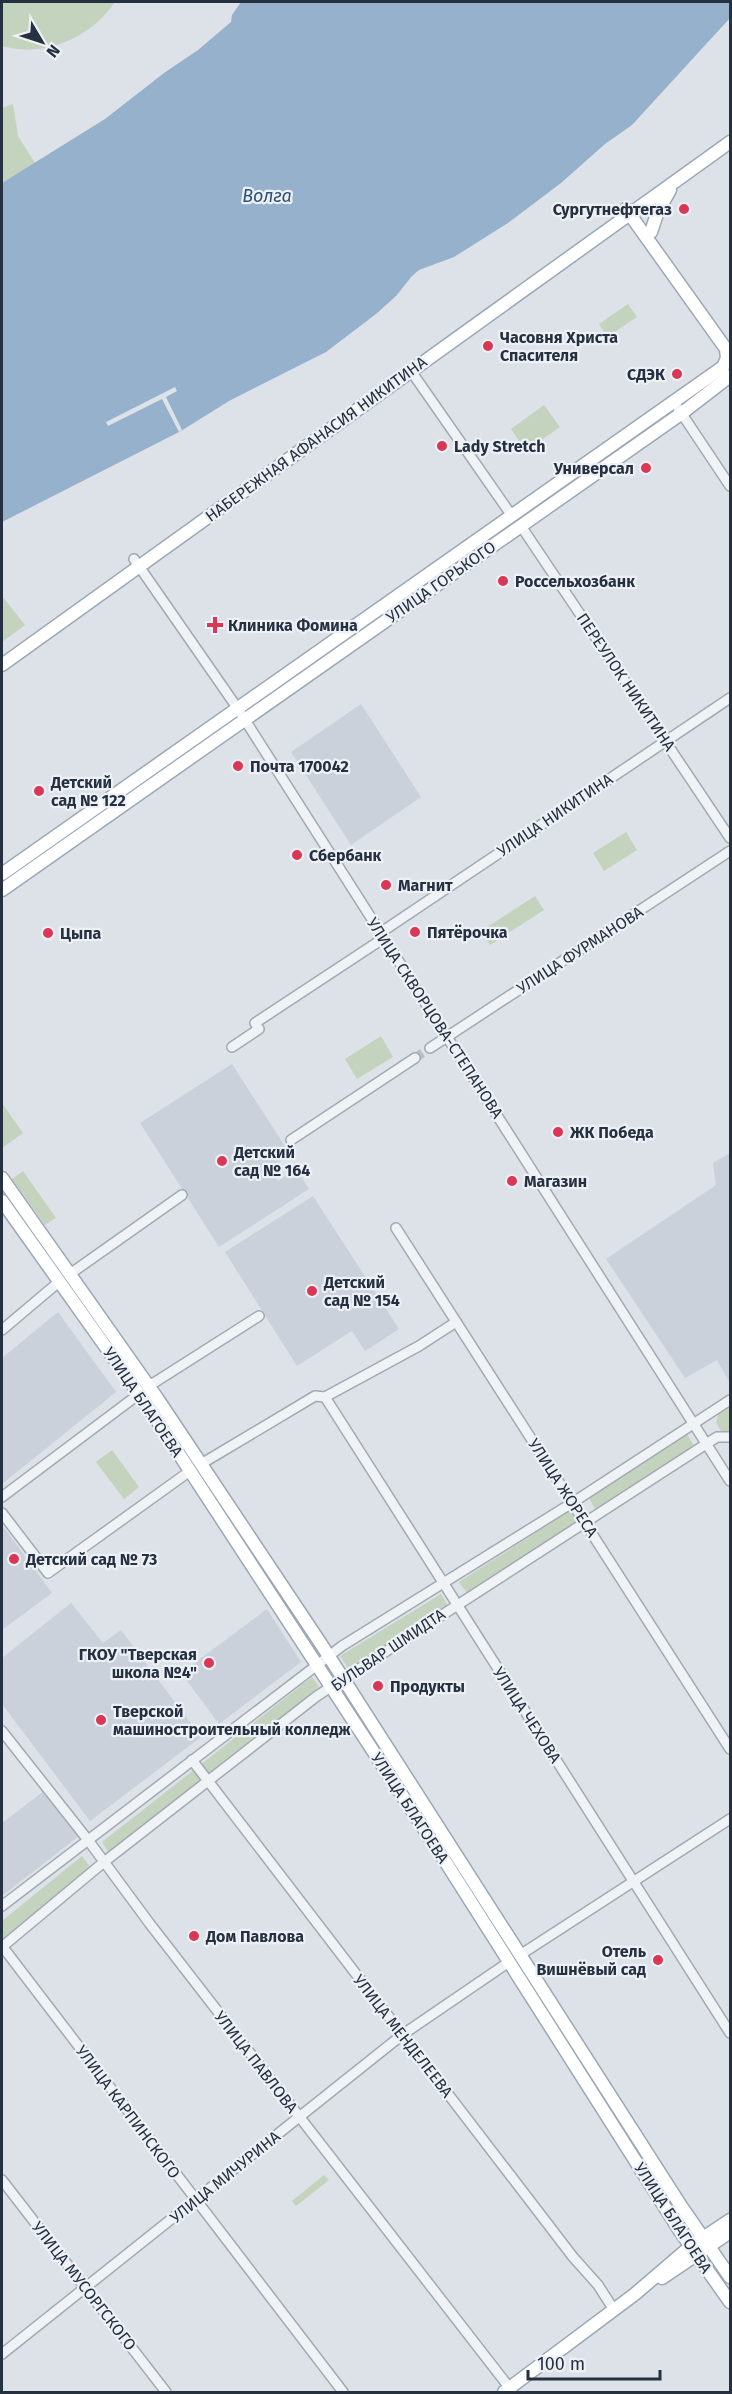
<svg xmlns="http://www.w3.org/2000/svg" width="732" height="2394" viewBox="0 0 732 2394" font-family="'Fira Sans',sans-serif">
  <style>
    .built { fill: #cbd1db }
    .green { fill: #c4d3be }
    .water { fill: #95b1cc }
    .pier { fill: #dde2e8 }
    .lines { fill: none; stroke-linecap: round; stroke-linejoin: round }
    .minor-tunnel { stroke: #b8bec6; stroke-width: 9; stroke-dasharray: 9 4.5; stroke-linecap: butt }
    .minor-casing { stroke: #a2a9b2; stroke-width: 12 }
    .major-casing { stroke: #9ca7b5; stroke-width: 15 }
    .minor { stroke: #f0f3f6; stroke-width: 9 }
    .major { stroke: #fff; stroke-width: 12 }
    .poi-dot { fill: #d93755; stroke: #edf1f6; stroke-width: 2 }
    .labels { text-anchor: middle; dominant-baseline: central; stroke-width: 4.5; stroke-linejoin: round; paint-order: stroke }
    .poi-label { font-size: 16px; font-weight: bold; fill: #253040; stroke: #edf1f6; text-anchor: start }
    .street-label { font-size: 16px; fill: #253040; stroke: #edf1f6 }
    .water-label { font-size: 18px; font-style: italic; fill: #2c5077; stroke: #edf1f6 }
  </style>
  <rect width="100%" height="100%" fill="#dde2e8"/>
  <g class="built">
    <polygon points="361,704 421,797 351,845 291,752"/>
    <polygon points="232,1064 290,1154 269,1168 278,1181 296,1169 309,1189 219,1247 140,1123"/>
    <polygon points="730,1153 730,1383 717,1360 685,1378 606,1259 716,1185 713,1163"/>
    <polygon points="313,1196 399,1329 365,1351 352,1331 297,1366 225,1252"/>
    <polygon points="58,1312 116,1392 2,1484 2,1358"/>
    <polygon points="2,1525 52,1593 2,1630"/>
    <polygon points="71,1603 103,1643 121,1630 201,1737 90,1821 2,1704 2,1658"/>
    <polygon points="267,1609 301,1662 219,1724 181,1673"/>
    <polygon points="44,1791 79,1836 2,1896 2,1823"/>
  </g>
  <g class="green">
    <path d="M2 2H115C91 38 44 58 2 46Z"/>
    <polygon points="13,104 18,136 35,163 2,183 2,108"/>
    <polygon points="628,304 637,317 607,337 599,324"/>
    <polygon points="544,405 560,427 526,451 511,429"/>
    <polygon points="2,596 25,625 2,642"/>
    <polygon points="626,832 637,850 604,871 593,853"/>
    <polygon points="535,896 544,910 490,945 481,931"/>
    <polygon points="381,1036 393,1057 357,1079 345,1059"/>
    <polygon points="2,1103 23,1133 2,1148"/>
    <polygon points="23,1171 56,1218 45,1225 12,1179"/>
    <polygon points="730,1406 730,1431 721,1431 716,1422 719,1413"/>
    <polygon points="687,1434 694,1446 595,1509 589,1498"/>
    <polygon points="112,1450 139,1487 124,1499 96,1462"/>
    <polygon points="573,1509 580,1520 467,1593 459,1582"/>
    <polygon points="441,1594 448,1606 348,1668 340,1656"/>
    <polygon points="312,1677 319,1687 109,1853 102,1842"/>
    <polygon points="82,1856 91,1868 3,1938 2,1921"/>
    <polygon points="324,2175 329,2180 296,2206 292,2201"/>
  </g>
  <polygon class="water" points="241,2 730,2 730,18 632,125 605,144 561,183 508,223 454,257 419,270 412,276 396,296 376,314 326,352 229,401 181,431 2,522 2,183 105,119 164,73 198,50 231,22 232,15"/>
  <polygon class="pier" points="175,387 177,391 166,397 182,430 179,432 162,399 108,426 106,422"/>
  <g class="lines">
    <polyline class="minor-tunnel" points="415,1058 430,1048"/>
    <defs>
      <g id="minor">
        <polyline points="411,371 512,516"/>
        <polyline points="678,408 730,486"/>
        <polyline points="521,526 730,838"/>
        <polyline points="134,559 238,709 730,1481"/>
        <polyline points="380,933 730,698"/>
        <polyline points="232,1047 259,1029 255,1023 384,938"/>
        <polyline points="430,1048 730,851"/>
        <polyline points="291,1140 415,1058"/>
        <polyline points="396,1228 730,1749"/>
        <polyline points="70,1274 182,1195"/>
        <polyline points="2,1330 60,1281"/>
        <polyline points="149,1386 259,1316"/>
        <polyline points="325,1397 730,2033"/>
        <polyline points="201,1464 315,1396 325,1397 419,1346 456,1322"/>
        <polyline points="2,1497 139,1394"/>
        <polyline points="2,1513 48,1573 190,1471"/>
        <polyline points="2,1731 88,1840 150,1924 512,2391"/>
        <polyline points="192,1760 573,2257 598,2285 614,2310"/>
        <polyline points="2,1906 342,1646 572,1503 730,1400"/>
        <polyline points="2,1946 343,2392"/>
        <polyline points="2,1947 104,1862 317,1696 717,1437 730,1437"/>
        <polyline points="520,1955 730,1819"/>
        <polyline points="2,2180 166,2392"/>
        <polyline points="2,2354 402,2035 509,1962"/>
      </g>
      <g id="major">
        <polyline points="651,232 658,211 670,190"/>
        <polyline points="2,665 730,142"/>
        <polyline points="2,874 723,367 727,358 726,349 626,209"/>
        <polyline points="2,890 682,413 730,376"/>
        <polyline points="2,1178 157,1398 321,1644 681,2206 730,2277"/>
        <polyline points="2,1201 147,1405 445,1861 680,2231 730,2302"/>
        <polyline points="662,2278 730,2232"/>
        <polyline points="504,2392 635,2294 691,2246 730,2220"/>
      </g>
    </defs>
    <use href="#minor" class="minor-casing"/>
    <use href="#major" class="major-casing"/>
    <use href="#minor" class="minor"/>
    <use href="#major" class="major"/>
  </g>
  <g class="poi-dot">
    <circle cx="684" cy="209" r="6"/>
    <circle cx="488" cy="346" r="6"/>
    <circle cx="677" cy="374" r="6"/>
    <circle cx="442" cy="446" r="6"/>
    <circle cx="646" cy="468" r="6"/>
    <circle cx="503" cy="581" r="6"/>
    <path d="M212 616h6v6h6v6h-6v6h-6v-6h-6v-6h6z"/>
    <circle cx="238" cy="766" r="6"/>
    <circle cx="39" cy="791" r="6"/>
    <circle cx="297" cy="855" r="6"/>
    <circle cx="386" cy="885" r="6"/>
    <circle cx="415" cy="932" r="6"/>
    <circle cx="48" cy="933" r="6"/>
    <circle cx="558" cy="1132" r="6"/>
    <circle cx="222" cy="1161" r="6"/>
    <circle cx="512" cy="1181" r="6"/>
    <circle cx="312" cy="1291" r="6"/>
    <circle cx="14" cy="1559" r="6"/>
    <circle cx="209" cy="1663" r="6"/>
    <circle cx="378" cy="1686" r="6"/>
    <circle cx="101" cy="1720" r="6"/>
    <circle cx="194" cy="1936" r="6"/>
    <circle cx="658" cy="1960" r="6"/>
  </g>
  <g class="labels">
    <g class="poi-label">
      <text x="672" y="209" text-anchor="end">Сургутнефтегаз</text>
      <text x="500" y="337">Часовня Христа<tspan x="500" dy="18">Спасителя</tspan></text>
      <text x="665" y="374" text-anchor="end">СДЭК</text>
      <text x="454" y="446">Lady Stretch</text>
      <text x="634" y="468" text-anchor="end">Универсал</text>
      <text x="515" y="581">Россельхозбанк</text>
      <text x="228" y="625">Клиника Фомина</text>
      <text x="250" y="766">Почта 170042</text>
      <text x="51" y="782">Детский<tspan x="51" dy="18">сад № 122</tspan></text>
      <text x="309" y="855">Сбербанк</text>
      <text x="398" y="885">Магнит</text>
      <text x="427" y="932">Пятёрочка</text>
      <text x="60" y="933">Цыпа</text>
      <text x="570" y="1132">ЖК Победа</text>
      <text x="234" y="1152">Детский<tspan x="234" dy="18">сад № 164</tspan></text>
      <text x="524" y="1181">Магазин</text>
      <text x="324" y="1282">Детский<tspan x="324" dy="18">сад № 154</tspan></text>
      <text x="26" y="1559">Детский сад № 73</text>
      <text x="197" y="1654" text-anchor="end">ГКОУ "Тверская<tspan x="197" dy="18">школа №4"</tspan></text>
      <text x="390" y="1686">Продукты</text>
      <text x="113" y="1711">Тверской<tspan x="113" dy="18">машиностроительный колледж</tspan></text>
      <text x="206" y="1936">Дом Павлова</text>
      <text x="646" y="1951" text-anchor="end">Отель<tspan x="646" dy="18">Вишнёвый сад</tspan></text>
    </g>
    <g class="street-label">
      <text transform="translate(316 439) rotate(-36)">НАБЕРЕЖНАЯ АФАНАСИЯ НИКИТИНА</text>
      <text transform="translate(441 582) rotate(-35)">УЛИЦА ГОРЬКОГО</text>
      <text transform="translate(626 682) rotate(56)">ПЕРЕУЛОК НИКИТИНА</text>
      <text transform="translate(555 815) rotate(-34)">УЛИЦА НИКИТИНА</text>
      <text transform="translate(580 950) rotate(-33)">УЛИЦА ФУРМАНОВА</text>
      <text transform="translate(435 1018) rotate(57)">УЛИЦА СКВОРЦОВА-СТЕПАНОВА</text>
      <text transform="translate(143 1402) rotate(56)">УЛИЦА БЛАГОЕВА</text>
      <text transform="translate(563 1488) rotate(57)">УЛИЦА ЖОРЕСА</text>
      <text transform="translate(388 1650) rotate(-34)">БУЛЬВАР ШМИДТА</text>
      <text transform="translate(527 1715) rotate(57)">УЛИЦА ЧЕХОВА</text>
      <text transform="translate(410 1808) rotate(57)">УЛИЦА БЛАГОЕВА</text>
      <text transform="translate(403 2036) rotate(52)">УЛИЦА МЕНДЕЛЕЕВА</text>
      <text transform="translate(256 2062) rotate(52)">УЛИЦА ПАВЛОВА</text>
      <text transform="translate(128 2112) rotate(53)">УЛИЦА КАРПИНСКОГО</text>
      <text transform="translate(225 2177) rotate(-39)">УЛИЦА МИЧУРИНА</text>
      <text transform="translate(673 2218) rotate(57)">УЛИЦА БЛАГОЕВА</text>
      <text transform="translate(84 2286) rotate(52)">УЛИЦА МУСОРГСКОГО</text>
    </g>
    <g class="water-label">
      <text x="267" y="196">Волга</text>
    </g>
  </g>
  <rect width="732" height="2394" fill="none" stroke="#253040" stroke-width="6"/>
  <g transform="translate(42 42) rotate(129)" stroke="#edf1f6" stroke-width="4.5" paint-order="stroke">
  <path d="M0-4.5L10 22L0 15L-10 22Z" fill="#253040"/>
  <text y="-9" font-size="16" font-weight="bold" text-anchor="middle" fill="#253040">N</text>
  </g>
  <path d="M528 2370v9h132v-9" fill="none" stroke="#253040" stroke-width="3"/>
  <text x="537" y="2370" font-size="18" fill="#253040" stroke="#edf1f6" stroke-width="4.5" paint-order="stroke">100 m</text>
</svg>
